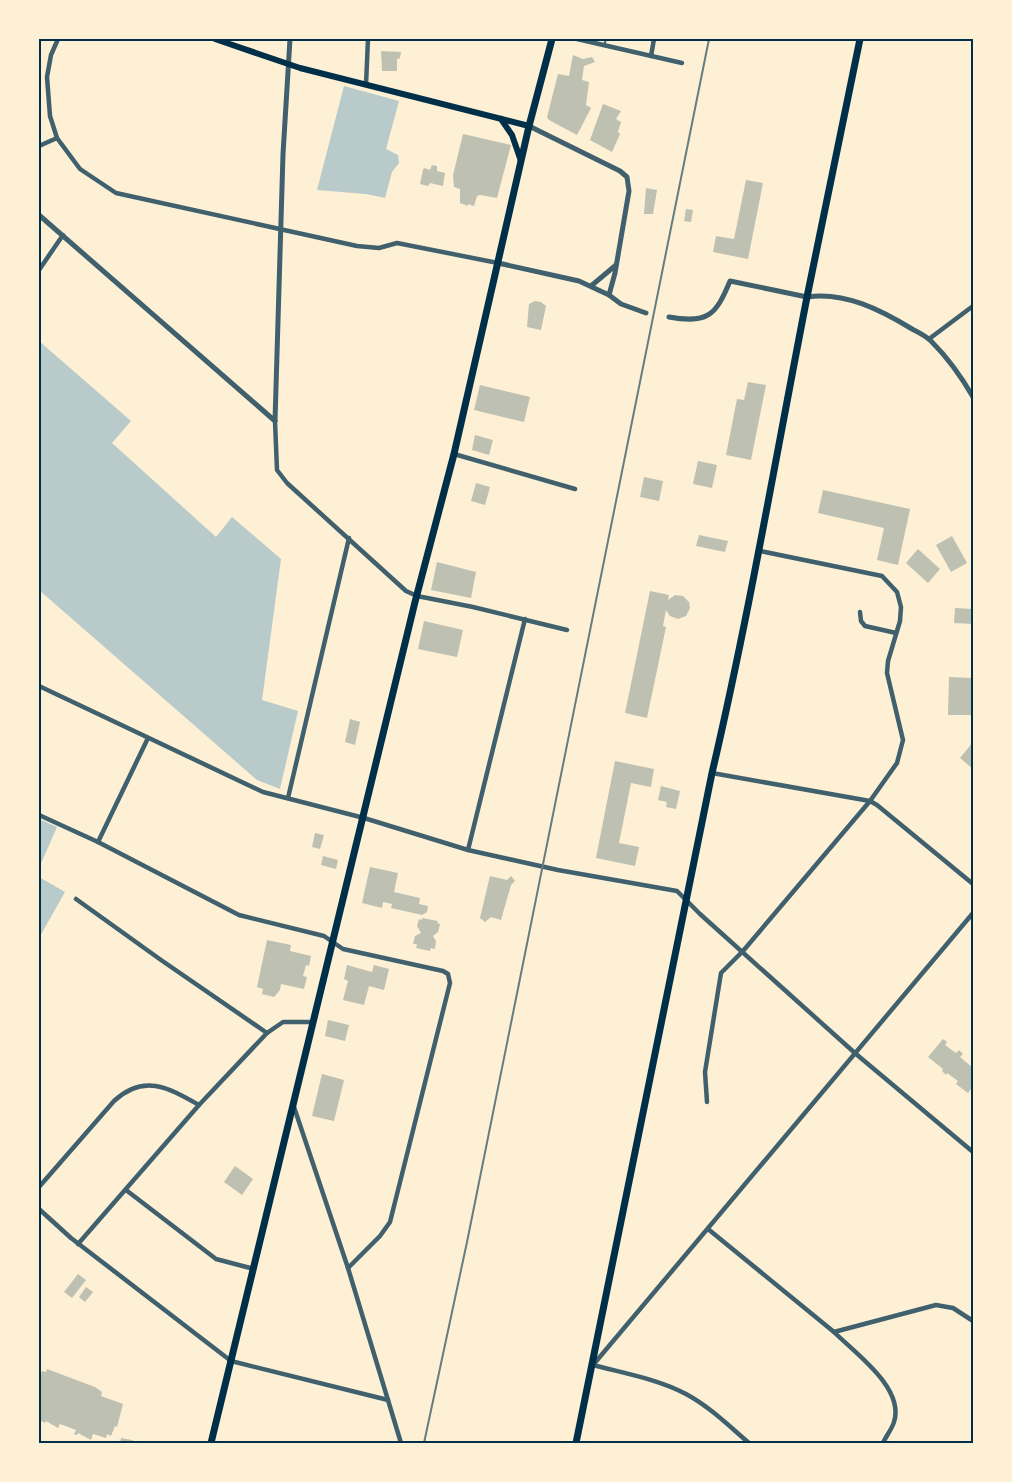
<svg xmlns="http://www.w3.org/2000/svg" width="1012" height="1482" viewBox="0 0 1012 1482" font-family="Lato,sans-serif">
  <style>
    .green { fill: #b9caca }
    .building { fill: #bec0b2 }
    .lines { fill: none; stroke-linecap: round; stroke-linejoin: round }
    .service { stroke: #3f606c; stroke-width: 2 }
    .minor { stroke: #3f606c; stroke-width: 4.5 }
    .tertiary { stroke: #3f606c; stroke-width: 5 }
    .secondary { stroke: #003049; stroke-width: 6 }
    .primary { stroke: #003049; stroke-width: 7 }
    .trunk { stroke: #003049; stroke-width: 7 }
    .rail { stroke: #657d81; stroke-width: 2 }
    .neatline { fill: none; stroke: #003049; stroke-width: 2 }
  </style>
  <rect width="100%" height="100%" fill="#fdf0d5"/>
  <g class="green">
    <polygon points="344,86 399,101 386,149 398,155 399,163 392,172 385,198 366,194 317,190"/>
    <polygon points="39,341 131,421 112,443 216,537 232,517 281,559 262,700 298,711 280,789 257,780 39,590"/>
    <polygon points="39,819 57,827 39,868"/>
    <polygon points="39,877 65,892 39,938"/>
  </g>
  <g class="building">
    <polygon points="381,51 401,52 400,58 397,59 397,71 382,71"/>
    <polygon points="573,55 583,59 592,57 595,62 584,66 582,80 589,82 586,105 591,108 577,135 549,120 547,117 558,74 569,76"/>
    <polygon points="603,104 621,111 616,119 621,122 618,132 620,134 612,152 590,140"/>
    <polygon points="463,134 511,145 497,198 480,195 477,196 474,206 468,204 468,206 460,203 460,189 454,187 453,175"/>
    <polygon points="432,165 437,166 437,171 445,173 443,186 430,183 428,186 420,184 423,170 424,168 430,170"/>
    <polygon points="746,180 763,183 748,259 713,252 716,236 734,239"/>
    <polygon points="646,188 657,190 653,214 644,214"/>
    <polygon points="686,209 693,210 691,222 684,221"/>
    <polygon points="535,301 541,302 546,306 541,330 527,327 529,304"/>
    <polygon points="748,382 766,385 751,460 726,455 737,399 744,400"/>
    <polygon points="480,385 530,397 524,422 474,410"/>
    <polygon points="475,435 493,440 489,455 472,450"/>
    <polygon points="698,461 717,465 712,488 693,484"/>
    <polygon points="644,477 663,481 659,501 640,497"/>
    <polygon points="476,483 490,487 485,505 471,501"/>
    <polygon points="823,490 910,509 898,565 877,560 884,528 818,513"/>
    <polygon points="699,535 728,541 725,552 696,546"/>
    <polygon points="952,536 967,563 951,572 936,545"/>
    <polygon points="918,549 940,569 928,583 906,563"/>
    <polygon points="437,562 476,572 471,598 431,590"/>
    <polygon points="650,591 669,595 668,600 675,595 683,596 689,602 690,608 686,616 678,619 670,616 666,610 663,626 666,627 647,718 625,713"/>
    <polygon points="955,608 973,609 973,624 954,623"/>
    <polygon points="424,621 463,630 457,657 418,649"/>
    <polygon points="949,677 973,678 973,715 948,715"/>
    <polygon points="350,719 360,722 355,745 345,742"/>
    <polygon points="973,742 973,769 960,758"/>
    <polygon points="615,761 654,769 651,787 631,783 619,843 639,847 635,866 596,858"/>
    <polygon points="661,786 680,791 676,809 666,807 667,802 658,800"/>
    <polygon points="315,833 324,835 320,849 312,847"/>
    <polygon points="323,856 338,860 336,869 321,865"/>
    <polygon points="370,867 398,873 394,892 420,898 419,904 428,906 427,912 422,915 391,908 392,904 383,902 382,908 362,903"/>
    <polygon points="490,876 507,880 511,876 515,881 511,885 501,920 491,917 485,922 480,918"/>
    <polygon points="422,918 438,921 437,923 440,924 438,932 433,936 436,941 435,949 431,948 430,951 416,948 417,944 413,944 415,936 421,933 417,926 419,919 422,920"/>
    <polygon points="267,940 291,945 290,951 311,956 309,966 306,965 303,976 307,977 304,989 281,984 280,990 274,997 262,994 263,989 257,987"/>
    <polygon points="347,965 372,972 374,965 389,969 384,990 369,986 364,1005 343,1000 348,981 344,979"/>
    <polygon points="328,1020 349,1025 345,1041 325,1036"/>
    <polygon points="943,1039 947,1042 945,1045 956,1053 959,1050 963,1054 960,1057 973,1068 973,1086 968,1093 956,1084 958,1081 947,1073 946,1075 942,1071 943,1069 928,1057"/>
    <polygon points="322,1074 344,1080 334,1121 312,1116"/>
    <polygon points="235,1166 253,1179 242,1195 224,1182"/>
    <polygon points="78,1274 86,1280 72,1298 64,1292"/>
    <polygon points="86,1287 93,1292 85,1302 79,1297"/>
    <polygon points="47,1369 95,1387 102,1392 101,1396 123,1404 117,1427 115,1426 111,1436 107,1434 106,1438 93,1434 91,1440 78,1433 77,1435 74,1434 76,1430 60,1424 58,1428 46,1421 45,1423 39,1420 39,1379 42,1371 46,1372"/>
    <polygon points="121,1438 132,1440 136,1443 120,1443"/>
  </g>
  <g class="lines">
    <polyline class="service" points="604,46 606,39"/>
    <g class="minor">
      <polyline points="58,39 51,55 47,77 50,116 57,138 80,169 116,193 357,246 379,248 397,243 498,263"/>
      <polyline points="577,39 682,63"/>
      <polyline points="651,56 654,39"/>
      <polyline points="366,85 368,39"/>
      <polyline points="39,146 57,138"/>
      <polyline points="39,270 63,235"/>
      <polyline points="929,339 973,306"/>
      <polyline points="275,421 277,470 287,483 406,591 417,596 473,607 567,630"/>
      <polyline points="454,454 575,489"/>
      <polyline points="860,612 861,621 865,626 896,633"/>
      <polyline points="39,686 263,792 364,818 468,850 558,870 677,891 700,914 856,1054 973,1152"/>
      <polyline points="712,773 870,801 877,805 973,884"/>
      <polyline points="288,798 349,538"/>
      <polyline points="39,815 98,842 239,915 324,936 343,949 443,971 448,974 450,983 390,1222 380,1236 348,1268"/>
      <polyline points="98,842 148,738"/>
      <polyline points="468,850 525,619"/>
      <polyline points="76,899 161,960 267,1033 283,1022 313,1022"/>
      <polyline points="707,1102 705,1072 721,973 743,951 870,801 897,763 903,740 887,673 888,661 900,621 901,607 897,592 882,576 760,551"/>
      <polyline points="294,1107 348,1268 401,1443"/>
      <path d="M39 1187 114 1101C144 1073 169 1088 199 1105"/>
      <polyline points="126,1190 216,1259 254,1269"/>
      <polyline points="39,1209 71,1238 231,1361 388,1400"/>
      <polyline points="708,1229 834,1332 936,1305 953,1308 973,1321"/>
      <polyline points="78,1244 199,1105 267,1033"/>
      <path d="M834 1332C855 1353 905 1388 894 1422 892 1429 886 1436 883 1443"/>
      <path d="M749 1443C729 1426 710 1407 686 1394 658 1379 623 1373 593 1365L973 913"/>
    </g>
    <g class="tertiary">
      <polyline points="529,126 620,171 627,177 629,191 615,273 609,295"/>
      <polyline points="39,215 275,421"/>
      <polyline points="498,263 579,281 609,295 621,304 646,313"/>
      <polyline points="591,286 616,265"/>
      <path d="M669 317C708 324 716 315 730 281L807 297C844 291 881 310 912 329 918 332 926 336 931 341 948 358 961 376 973 397"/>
      <polyline points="275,421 283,154 290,39"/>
    </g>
    <g class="secondary">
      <polyline points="215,39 300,68 529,126"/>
      <polyline points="501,119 512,135 521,161"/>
    </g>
    <path class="primary" d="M576 1443 712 773C749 615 776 456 807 297 824 211 843 125 860 39"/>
    <polyline class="trunk" points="211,1443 415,602 454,454 529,126 552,39"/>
    <polyline class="rail" points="424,1443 467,1242 709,39"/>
  </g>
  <rect width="1012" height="1482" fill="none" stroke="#fdf0d5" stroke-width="81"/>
  <rect x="40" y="40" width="932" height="1402" class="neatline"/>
</svg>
